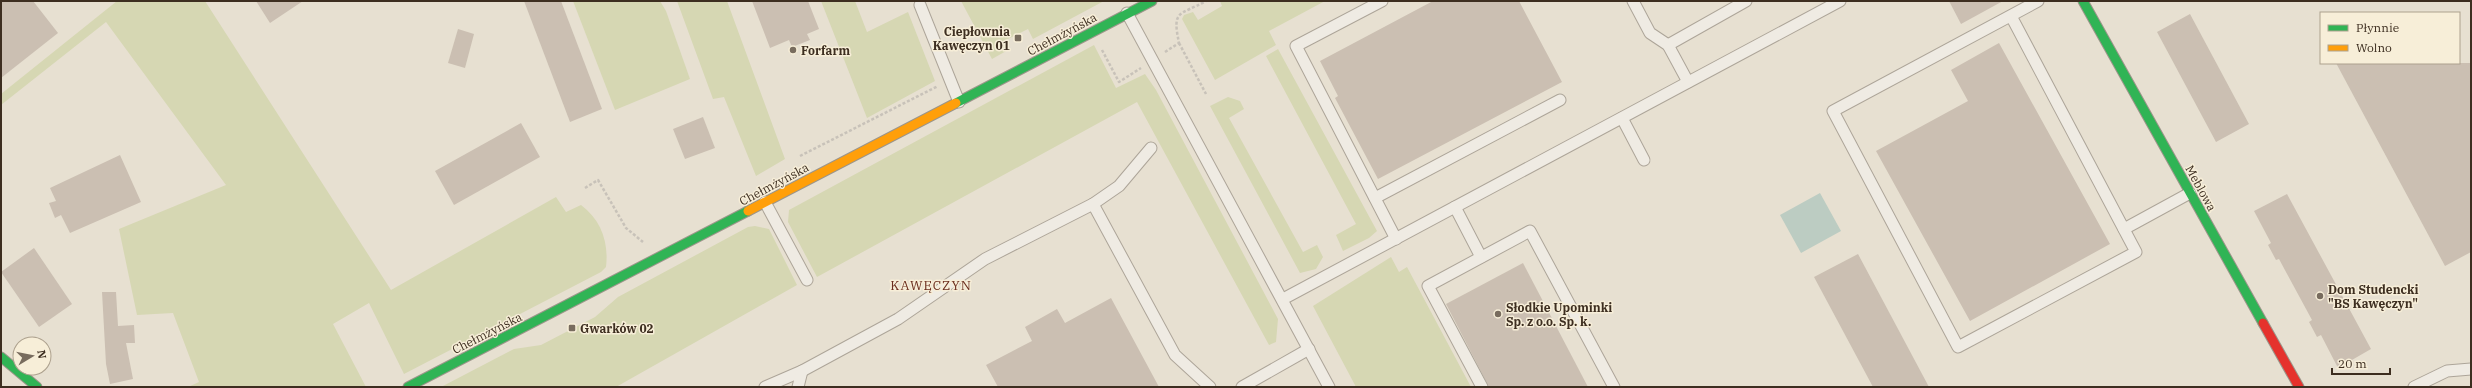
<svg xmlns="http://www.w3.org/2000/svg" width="2472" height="388" viewBox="0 0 2472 388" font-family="'IBM Plex Serif',serif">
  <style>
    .green { fill: #d6d7b3 }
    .water { fill: #bcccc2 }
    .building { fill: #cbbfb2 }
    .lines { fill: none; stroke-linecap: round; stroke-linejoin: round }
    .lane-casing { stroke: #ada599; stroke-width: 13 }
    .fast-casing { stroke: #9c958a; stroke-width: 11 }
    .slow-casing { stroke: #9c958a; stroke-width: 11 }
    .jam-casing { stroke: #9c958a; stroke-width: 11 }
    .path { stroke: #c8c2b9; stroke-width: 2.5; stroke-dasharray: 3 2; stroke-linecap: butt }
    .lane { stroke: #efebe3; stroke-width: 11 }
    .fast { stroke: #30b455; stroke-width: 9 }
    .slow { stroke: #ff9f0a; stroke-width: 9 }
    .jam { stroke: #e5322d; stroke-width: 9 }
    .poi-dot { fill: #786c5e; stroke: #f7eed8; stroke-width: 1.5 }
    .labels { text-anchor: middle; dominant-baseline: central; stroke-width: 3; stroke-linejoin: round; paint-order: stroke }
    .poi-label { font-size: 12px; font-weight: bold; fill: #3d2e20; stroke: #f7eed8; text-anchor: start }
    .street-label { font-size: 12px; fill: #3d2e20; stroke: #f7eed8 }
    .neighbourhood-label { font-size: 13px; letter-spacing: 1px; fill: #6b2e1e; stroke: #f7eed8 }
  </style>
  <rect width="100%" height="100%" fill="#e7e0d1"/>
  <g class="green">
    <path d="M117 1H205L391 290 556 197 566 212 581 205C601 220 609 242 606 267L601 272 404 374 369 303 333 324 366 387H188L199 382 173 313 137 315 119 229 226 185 106 22 1 105V94Z"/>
    <polygon points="573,1 660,1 666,11 690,79 615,110"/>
    <polygon points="677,1 727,1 785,159 756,176 724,97 713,99"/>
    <polygon points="821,1 855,1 867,32 908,12 935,81 867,118"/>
    <polygon points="961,1 1104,1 1033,39 1028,29 1006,40 1008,50 992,59"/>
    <polygon points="1220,1 1325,1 1269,31 1276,45 1215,80 1182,19 1184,15 1193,12 1198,20 1222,6"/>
    <polygon points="1094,45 1116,88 1145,74 1156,90 1278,319 1276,342 1269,345 1137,102 817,277 788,222 789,210"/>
    <polygon points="1278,49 1377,231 1369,238 1343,251 1336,235 1356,224 1266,56"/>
    <polygon points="1228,97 1240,101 1244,109 1229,118 1303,252 1317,245 1323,257 1316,269 1300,273 1210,106"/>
    <polygon points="755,226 769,229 797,285 616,387 441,387 514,349 541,345 595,317 618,297 748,227"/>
    <polygon points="1391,257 1399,272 1407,267 1471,387 1356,387 1313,306"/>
  </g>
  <polygon class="water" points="1820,193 1841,231 1801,253 1780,215"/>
  <g class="building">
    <polygon points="1,1 33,1 58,33 1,78"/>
    <polygon points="256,1 303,1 270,23"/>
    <polygon points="524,1 561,1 602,109 570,122"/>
    <polygon points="752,1 808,1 819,29 807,34 810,40 792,47 789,40 770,48"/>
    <polygon points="1433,1 1519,1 1562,82 1378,179 1335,98 1338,96 1320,61"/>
    <polygon points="1949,1 2003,1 1961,24"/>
    <polygon points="2190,14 2249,124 2216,142 2157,32"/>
    <polygon points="458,29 474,34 465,68 448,63"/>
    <polygon points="1999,43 2110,244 1970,321 1876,151 1968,101 1951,70"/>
    <polygon points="2336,63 2471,63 2471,252 2445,266"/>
    <polygon points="703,117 715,148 685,159 673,129"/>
    <polygon points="521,123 540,157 454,205 435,171"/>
    <polygon points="120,155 141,202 70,233 61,215 55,218 49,203 56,201 50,188"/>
    <polygon points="2287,194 2371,349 2338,368 2321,335 2317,337 2309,322 2312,320 2279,259 2276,260 2268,245 2271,243 2254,211"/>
    <polygon points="34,248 72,304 39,327 1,272"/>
    <polygon points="1858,254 1929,387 1873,387 1814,277"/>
    <polygon points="1523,263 1588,387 1489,387 1446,304"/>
    <polygon points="102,292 116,292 118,326 134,325 135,343 126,343 133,379 110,384 106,364"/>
    <polygon points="1111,298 1159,387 998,387 986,365 1032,341 1025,327 1057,309 1065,323"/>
  </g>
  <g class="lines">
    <defs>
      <g id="lane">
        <polyline points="1382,1 1296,46 1396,239"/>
        <polyline points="1633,1 1650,33 1668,45 1688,82"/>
        <polyline points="920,5 959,102"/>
        <polyline points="1127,13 1329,387"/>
        <polyline points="2011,16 2136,252 1958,347 1833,111 2038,1"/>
        <polyline points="1668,45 1746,1"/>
        <polyline points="1622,118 1644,160"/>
        <polyline points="1375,198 1560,100"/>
        <polyline points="765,202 807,280"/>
        <polyline points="1093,204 1119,186 1151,148"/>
        <polyline points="1455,207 1481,257"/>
        <polyline points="2124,229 2190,193"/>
        <polyline points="1283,299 1840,1"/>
        <polyline points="765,387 802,371 898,319 985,259 1093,204 1175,355 1210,387"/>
        <polyline points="798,387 802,371"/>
        <polyline points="1242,387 1309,349"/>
        <polyline points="1482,387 1428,286 1530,231 1614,387"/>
        <polyline points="2414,387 2447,371 2471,369"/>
      </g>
      <g id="fast">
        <polyline points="2083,1 2263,323"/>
        <polyline points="956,103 1152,1"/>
        <polyline points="1,357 37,387"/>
        <polyline points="408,387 748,211"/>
      </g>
      <polyline id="slow" points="748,211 956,103"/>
      <polyline id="jam" points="2263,323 2299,387"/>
    </defs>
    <use href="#lane" class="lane-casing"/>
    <use href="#fast" class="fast-casing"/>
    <use href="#slow" class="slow-casing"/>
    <use href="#jam" class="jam-casing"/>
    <g class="path">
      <polyline points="1179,43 1206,94"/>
      <polyline points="1102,50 1119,82 1141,68"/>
      <path d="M1165 52 1179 43C1172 9 1179 16 1206 1"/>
      <polyline points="800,156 938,86"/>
      <polyline points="585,188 598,180 626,228 643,242"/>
    </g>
    <use href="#lane" class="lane"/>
    <use href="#fast" class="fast"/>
    <use href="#slow" class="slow"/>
    <use href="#jam" class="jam"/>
  </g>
  <g class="poi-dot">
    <rect x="1014" y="34" width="8" height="8" rx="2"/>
    <circle cx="793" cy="50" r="4"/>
    <circle cx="2320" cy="296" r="4"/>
    <circle cx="1498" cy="314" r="4"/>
    <rect x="568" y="324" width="8" height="8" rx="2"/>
  </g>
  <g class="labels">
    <g class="poi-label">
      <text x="1010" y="31" text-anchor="end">Ciepłownia<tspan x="1010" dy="14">Kawęczyn 01</tspan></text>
      <text x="801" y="50">Forfarm</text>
      <text x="2328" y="289">Dom Studencki<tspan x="2328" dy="14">"BS Kawęczyn"</tspan></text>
      <text x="1506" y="307">Słodkie Upominki<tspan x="1506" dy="14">Sp. z o.o. Sp. k.</tspan></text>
      <text x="580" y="328">Gwarków 02</text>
    </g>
    <g class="street-label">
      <text transform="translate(1062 34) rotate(-28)">Chełmżyńska</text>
      <text transform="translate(774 184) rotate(-28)">Chełmżyńska</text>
      <text transform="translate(2201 188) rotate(61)">Meblowa</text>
      <text transform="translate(487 333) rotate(-27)">Chełmżyńska</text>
    </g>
    <g class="neighbourhood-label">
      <text x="931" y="285">KAWĘCZYN</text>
    </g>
  </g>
  <rect width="2472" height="388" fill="none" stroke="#3d2e20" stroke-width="4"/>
  <rect x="2320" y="12" width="140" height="52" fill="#f7eed8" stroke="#ada18e"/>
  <rect x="2328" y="25" width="20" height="6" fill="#30b455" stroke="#ada18e"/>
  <text x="2356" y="32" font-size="12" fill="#3d2e20">Płynnie</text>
  <rect x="2328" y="45" width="20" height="6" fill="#ff9f0a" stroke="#ada18e"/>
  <text x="2356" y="52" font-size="12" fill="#3d2e20">Wolno</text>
  <g transform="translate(32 356) rotate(80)"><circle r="19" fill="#f7eed8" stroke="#ada18e"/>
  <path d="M0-3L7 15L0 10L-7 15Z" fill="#786c5e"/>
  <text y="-6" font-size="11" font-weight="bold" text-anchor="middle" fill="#3d2e20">N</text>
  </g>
  <path d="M2332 368v6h58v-6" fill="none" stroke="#3d2e20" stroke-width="2"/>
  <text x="2338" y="368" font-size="12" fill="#3d2e20" stroke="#f7eed8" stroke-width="3" paint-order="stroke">20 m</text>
</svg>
